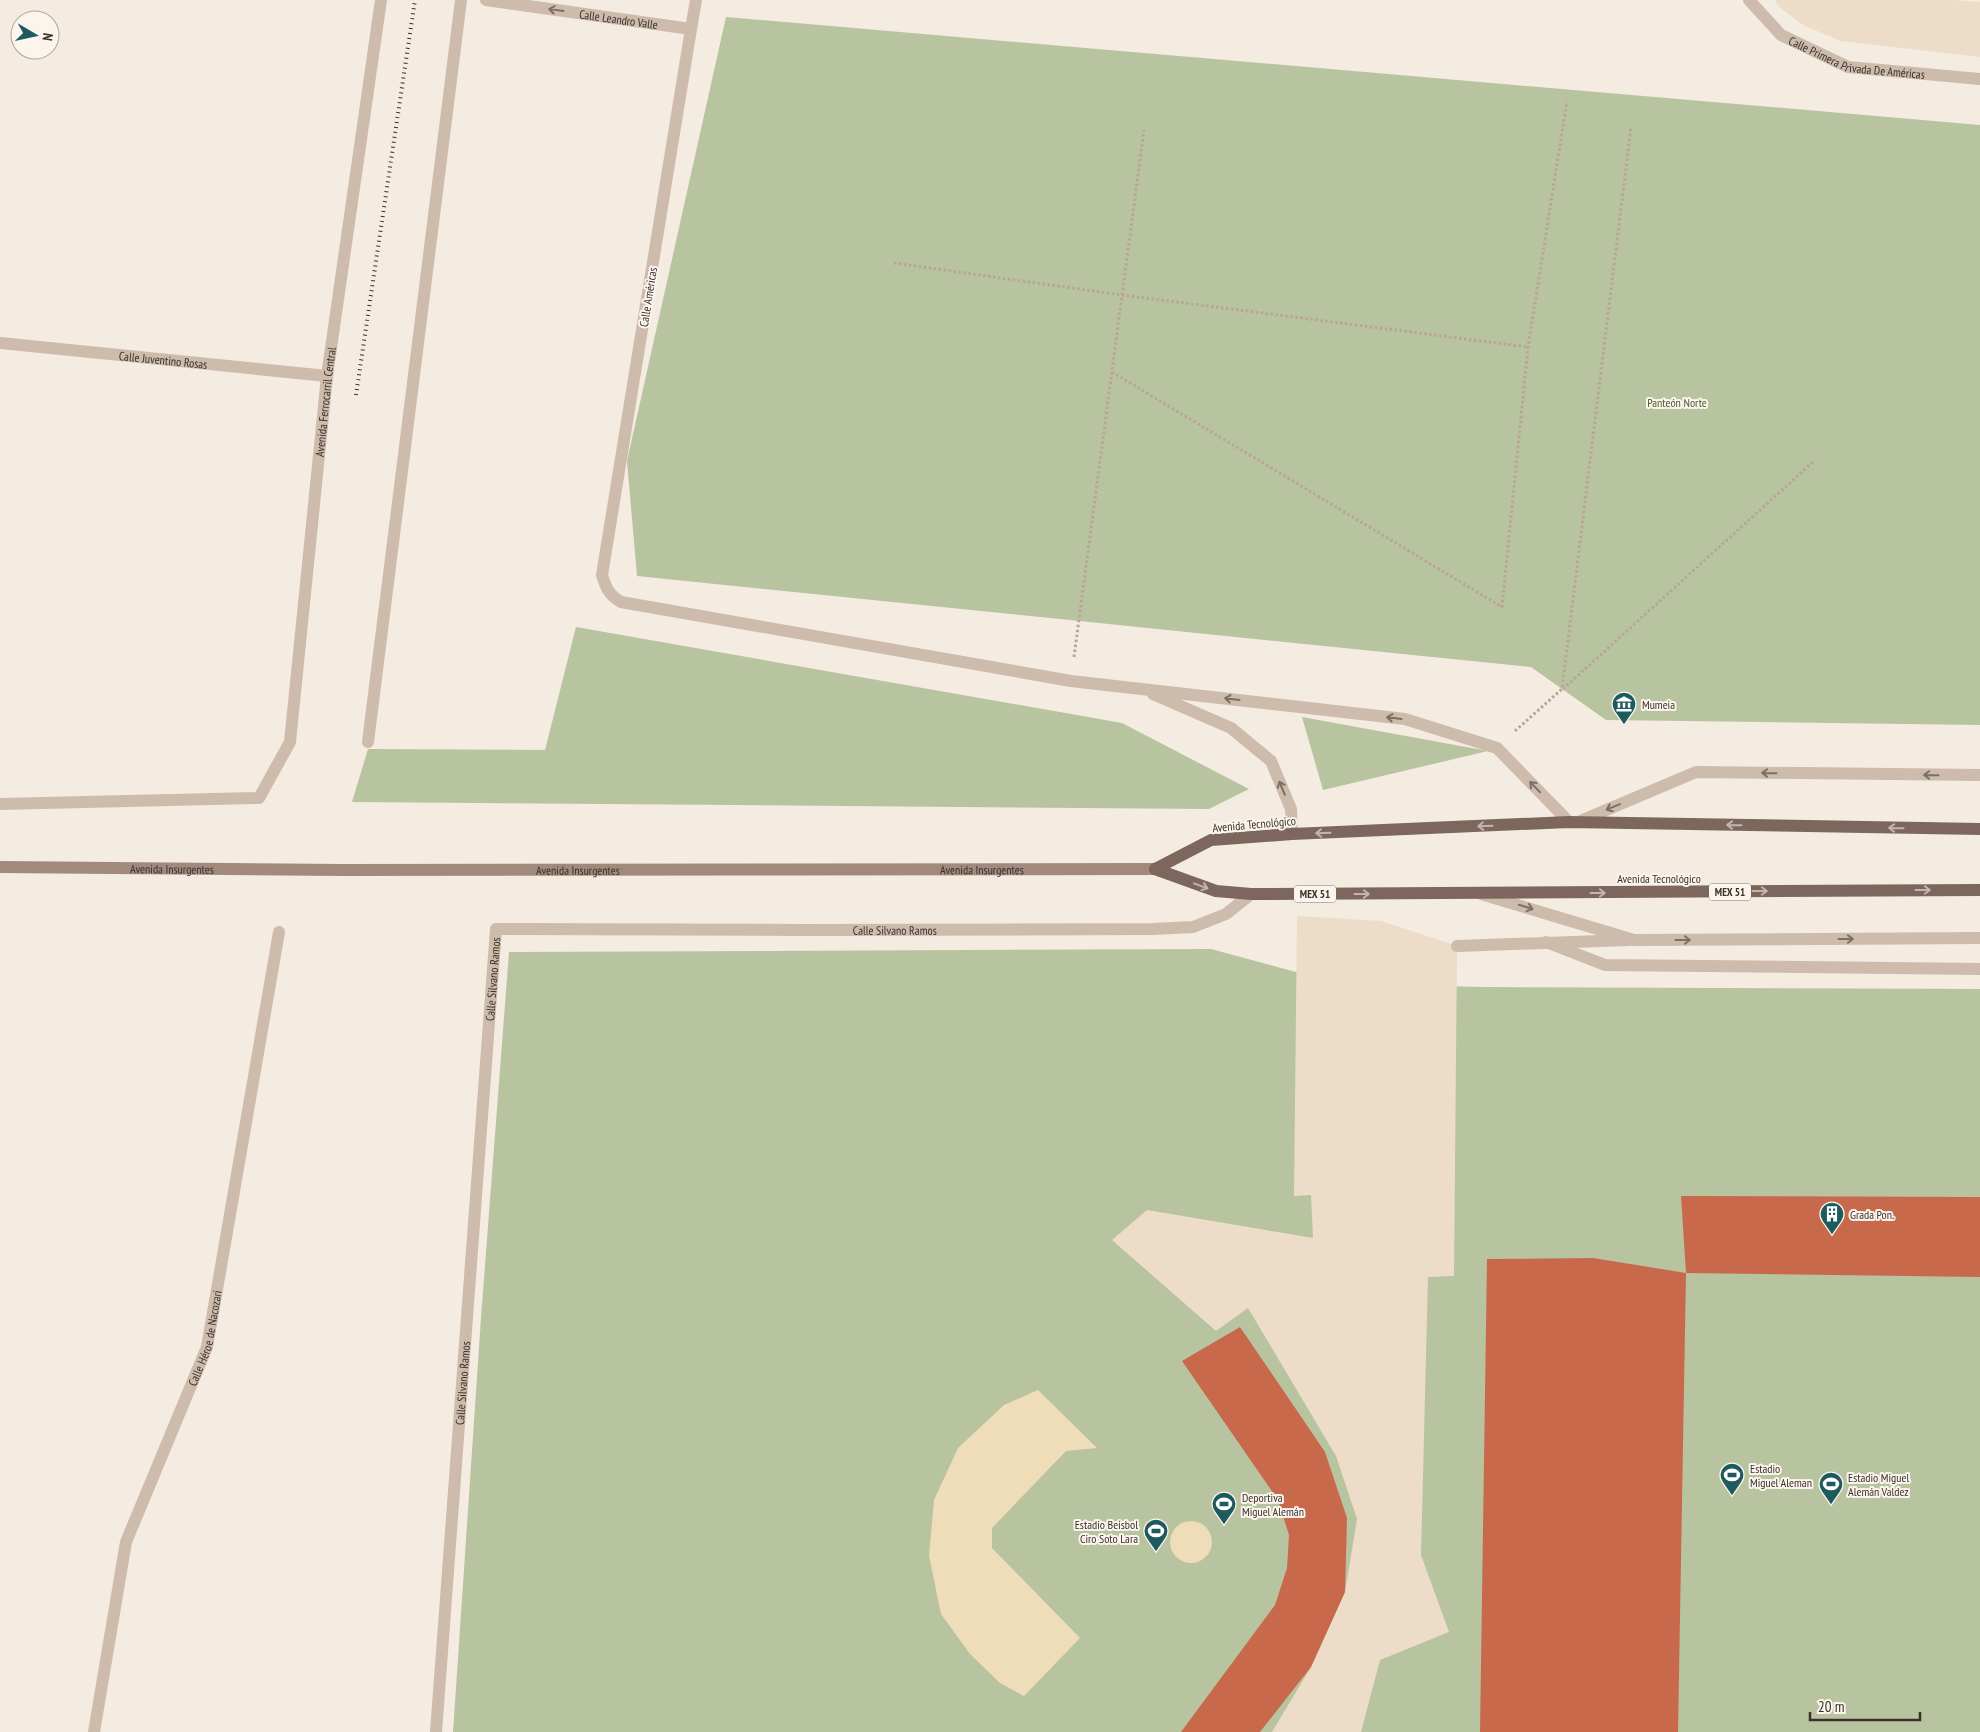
<svg xmlns="http://www.w3.org/2000/svg" width="1980" height="1732" viewBox="0 0 1980 1732" font-family="'PT Sans Narrow',sans-serif">
  <style>
    .green { fill: #b8c4a0 }
    .sand { fill: #efdcb8 }
    .plaza { fill: #ecdcc8 }
    .building { fill: #c8694b }
    .lines { fill: none; stroke-linecap: round; stroke-linejoin: round }
    .path { stroke: #b9a596; stroke-width: 3; stroke-dasharray: 2.5 2.5; stroke-linecap: butt }
    .pedestrian { stroke: #cdbbac; stroke-width: 12 }
    .minor { stroke: #cdbbac; stroke-width: 12 }
    .tertiary { stroke: #cdbbac; stroke-width: 12 }
    .secondary { stroke: #a18a7d; stroke-width: 12 }
    .primary { stroke: #7d675c; stroke-width: 12 }
    .rail { stroke: #3b302b; stroke-width: 4; stroke-dasharray: 1 4; stroke-linecap: butt }
    .oneway { stroke: #7d6f65 }
    .oneway2 { stroke: #c2b5ac }
    .labels { text-anchor: middle; dominant-baseline: central; stroke-width: 4; stroke-linejoin: round; paint-order: stroke }
    .shield { fill: #fbf5ee; stroke: #756b66; stroke-width: 1 }
    .shield-label { font-size: 11px; font-weight: bold; fill: #3b302b }
    .street-label { font-size: 12px; fill: #3b302b; stroke: #fbf5ee }
    .park-label { font-size: 12px; fill: #4a5a2e; stroke: #fbf5ee }
    .poi-label { font-size: 12px; fill: #3b302b; stroke: #fbf5ee; text-anchor: start }
  </style>
  <rect width="100%" height="100%" fill="#f4ebe1"/>
  <g class="green">
    <polygon points="726,17 1980,125 1980,725 1606,720 1531,667 637,576 627,461"/>
    <polygon points="576,627 1122,723 1249,789 1209,809 352,802 368,749 545,750"/>
    <polygon points="1302,717 1488,751 1323,790"/>
    <polygon points="1211,949 1340,984 1486,987 1980,989 1980,1732 453,1732 481,1318 509,952"/>
  </g>
  <g class="sand">
    <polygon points="1038,1390 1097,1448 1066,1451 992,1528 992,1548 1080,1638 1024,1696 1000,1683 970,1654 941,1614 929,1556 934,1500 958,1448 1004,1405"/>
    <circle cx="1191" cy="1542" r="21"/>
  </g>
  <g class="plaza">
    <polygon points="1775,0 1953,0 1980,2 1980,57 1841,41 1803,25 1778,6"/>
    <polygon points="1297,916 1381,921 1457,946 1454,1276 1428,1277 1421,1555 1449,1632 1380,1660 1361,1732 1272,1732 1311,1667 1345,1592 1357,1519 1336,1456 1248,1308 1216,1331 1112,1240 1147,1210 1313,1238 1311,1195 1294,1196"/>
  </g>
  <g class="building">
    <polygon points="1681,1196 1980,1197 1980,1277 1686,1273"/>
    <polygon points="1593,1258 1686,1273 1678,1732 1480,1732 1487,1259"/>
    <polygon points="1240,1327 1325,1452 1347,1518 1345,1592 1311,1667 1260,1732 1181,1732 1275,1605 1287,1568 1289,1535 1278,1500 1182,1361"/>
  </g>
  <g class="lines">
    <g class="path">
      <polyline points="894,263 1122,295 1528,347"/>
      <polyline points="1112,372 1502,607 1528,347 1567,101"/>
      <polyline points="1074,657 1144,130"/>
      <polyline points="1563,689 1814,461"/>
      <polyline points="1515,731 1562,689 1631,127"/>
    </g>
    <g class="pedestrian">
      <polyline points="1546,942 1605,965 1980,969"/>
      <polyline points="1457,946 1629,940"/>
    </g>
    <g class="minor">
      <path id="s1" d="M1749 0 1781 35 1848 67 1980 79"/>
      <polyline points="691,29 696,0"/>
      <path id="s2" d="M0 343 327 376"/>
      <polyline points="368,742 461,0"/>
      <path id="s3" d="M0 804 259 798 290 742 327 376 381 0"/>
      <path id="s4" d="M94 1732 126 1542 207 1347 279 932"/>
      <path id="s5" d="M436 1732 496 929 805 930 1153 929 1193 927 1226 914 1251 894"/>
    </g>
    <g class="tertiary">
      <path id="s6" d="M486 0 691 29 602 575C606 588 609 595 621 602L1071 681 1405 719 1497 748 1569 822"/>
      <polyline points="1153,694 1231,728 1271,761 1291,809 1292,834"/>
      <polyline points="1578,822 1696,772 1980,775"/>
      <polyline points="1481,894 1634,940 1980,938"/>
    </g>
    <path class="secondary" id="s7" d="M0 867 342 870 1155 869"/>
    <g class="primary">
      <polyline points="1155,869 1211,840 1292,834 1569,822 1980,829"/>
      <polyline points="1155,869 1216,891 1251,894 1980,890"/>
    </g>
    <polyline class="rail" points="356,395 415,0"/>
  </g>
  <defs><path id="oneway-shaft" d="M-6 0H5M1.5-3L5.5 0L1.5 3" fill="none" stroke-width="1.6" stroke-linecap="round" stroke-linejoin="round" transform="scale(1.25)"/></defs>
  <g class="oneway">
    <use href="#oneway-shaft" transform="translate(556 10) rotate(-172)"/>
    <use href="#oneway-shaft" transform="translate(1232 699) rotate(-173)"/>
    <use href="#oneway-shaft" transform="translate(1394 718) rotate(-173)"/>
    <use href="#oneway-shaft" transform="translate(1769 773) rotate(-179)"/>
    <use href="#oneway-shaft" transform="translate(1931 775) rotate(-179)"/>
    <use href="#oneway-shaft" transform="translate(1535 787) rotate(-134)"/>
    <use href="#oneway-shaft" transform="translate(1282 788) rotate(-113)"/>
    <use href="#oneway-shaft" transform="translate(1613 807) rotate(157)"/>
    <use href="#oneway-shaft" transform="translate(1526 907) rotate(17)"/>
    <use href="#oneway-shaft" transform="translate(1846 939)"/>
    <use href="#oneway-shaft" transform="translate(1683 940)"/>
  </g>
  <g class="oneway2">
    <use href="#oneway-shaft" transform="translate(1734 825) rotate(-179)"/>
    <use href="#oneway-shaft" transform="translate(1485 826) rotate(178)"/>
    <use href="#oneway-shaft" transform="translate(1896 828) rotate(-179)"/>
    <use href="#oneway-shaft" transform="translate(1323 833) rotate(178)"/>
    <use href="#oneway-shaft" transform="translate(1201 886) rotate(20)"/>
    <use href="#oneway-shaft" transform="translate(1923 890)"/>
    <use href="#oneway-shaft" transform="translate(1760 891)"/>
    <use href="#oneway-shaft" transform="translate(1598 893)"/>
    <use href="#oneway-shaft" transform="translate(1362 894)"/>
  </g>
  <defs>
    <symbol id="museum-pin" viewBox="-11 -11 22 30"><path d="M0 17L-7.5 6A9.5 9.5 0 1 1 7.5 6Z" fill="#1f5a5e" stroke="#fbf5ee"/><path d="M0-6L6-3V-2H-6V-3ZM-5-1h2V3h-2ZM-1-1h2V3h-2ZM3-1h2V3H3ZM-6 4H6V6H-6Z" fill="#fff"/></symbol>
    <symbol id="building-pin" viewBox="-11 -11 22 30"><path d="M0 17L-7.5 6A9.5 9.5 0 1 1 7.5 6Z" fill="#1f5a5e" stroke="#fbf5ee"/><path d="M-4-6H4V6H1V3H-1V6H-4ZM-2.5-4.3h1.7v1.8h-1.7ZM.8-4.3h1.7v1.8H.8ZM-2.5-1h1.7V.8h-1.7ZM.8-1h1.7V.8H.8Z" fill="#fff"/></symbol>
    <symbol id="stadium-pin" viewBox="-11 -11 22 30"><path d="M0 17L-7.5 6A9.5 9.5 0 1 1 7.5 6Z" fill="#1f5a5e" stroke="#fbf5ee"/><path d="M0-5a6.5 5 0 1 0 0 10a6.5 5 0 1 0 0-10ZM-3.5-1.8h7v3.6h-7Z" fill="#fff"/></symbol>
  </defs>
  <g fill-rule="evenodd">
    <use href="#museum-pin" x="1610" y="690" width="28" height="38"/>
    <use href="#building-pin" x="1818" y="1200" width="28" height="38"/>
    <use href="#stadium-pin" x="1718" y="1461" width="28" height="38"/>
    <use href="#stadium-pin" x="1817" y="1470" width="28" height="38"/>
    <use href="#stadium-pin" x="1210" y="1490" width="28" height="38"/>
    <use href="#stadium-pin" x="1142" y="1517" width="28" height="38"/>
  </g>
  <g class="labels">
    <g class="shield">
      <rect x="1709" y="883.5" width="42" height="17" rx="4"/>
      <rect x="1294" y="885.5" width="42" height="17" rx="4"/>
    </g>
    <g class="shield-label">
      <text x="1730" y="892">MEX 51</text>
      <text x="1315" y="894">MEX 51</text>
    </g>
    <g class="street-label">
      <text stroke="none"><textPath href="#s6" startOffset="134">Calle Leandro Valle</textPath></text>
      <text stroke="none"><textPath href="#s1" startOffset="128">Calle Primera Privada De Américas</textPath></text>
      <text transform="translate(648 297) rotate(-81)">Calle Américas</text>
      <text stroke="none"><textPath href="#s2" startOffset="164">Calle Juventino Rosas</textPath></text>
      <text stroke="none"><textPath href="#s3" startOffset="665">Avenida Ferrocarril Central</textPath></text>
      <text transform="translate(1254 824) rotate(-5)">Avenida Tecnológico</text>
      <text stroke="none"><textPath href="#s7" startOffset="172">Avenida Insurgentes</textPath></text>
      <text stroke="none"><textPath href="#s7" startOffset="982">Avenida Insurgentes</textPath></text>
      <text stroke="none"><textPath href="#s7" startOffset="578">Avenida Insurgentes</textPath></text>
      <text x="1659" y="878">Avenida Tecnológico</text>
      <text stroke="none"><textPath href="#s5" startOffset="1204">Calle Silvano Ramos</textPath></text>
      <text stroke="none"><textPath href="#s5" startOffset="755">Calle Silvano Ramos</textPath></text>
      <text stroke="none"><textPath href="#s4" startOffset="412">Calle Héroe de Nacozari</textPath></text>
      <text stroke="none"><textPath href="#s5" startOffset="350">Calle Silvano Ramos</textPath></text>
    </g>
    <g class="park-label">
      <text x="1677" y="402">Panteón Norte</text>
    </g>
    <g class="poi-label">
      <text x="1642" y="704">Mumeia</text>
      <text x="1850" y="1214">Grada Pon.</text>
      <text x="1750" y="1468">Estadio<tspan x="1750" dy="14">Miguel Aleman</tspan></text>
      <text x="1848" y="1477">Estadio Miguel<tspan x="1848" dy="14">Alemán Valdez</tspan></text>
      <text x="1242" y="1497">Deportiva<tspan x="1242" dy="14">Miguel Alemán</tspan></text>
      <text x="1138" y="1524" text-anchor="end">Estadio Beisbol<tspan x="1138" dy="14">Ciro Soto Lara</tspan></text>
    </g>
  </g>
  <g transform="translate(35 35) rotate(99)"><circle r="24" fill="#fbf5ee" stroke="#aea6a0"/>
  <path d="M0-4L9 19L0 12L-9 19Z" fill="#1f5a5e"/>
  <text y="-8" font-size="14" font-weight="bold" text-anchor="middle" fill="#3b302b">N</text>
  </g>
  <path d="M1810 1712v8h110v-8" fill="none" stroke="#3b302b" stroke-width="2.5"/>
  <text x="1818" y="1712" font-size="15" fill="#3b302b" stroke="#fbf5ee" stroke-width="4" paint-order="stroke">20 m</text>
</svg>
